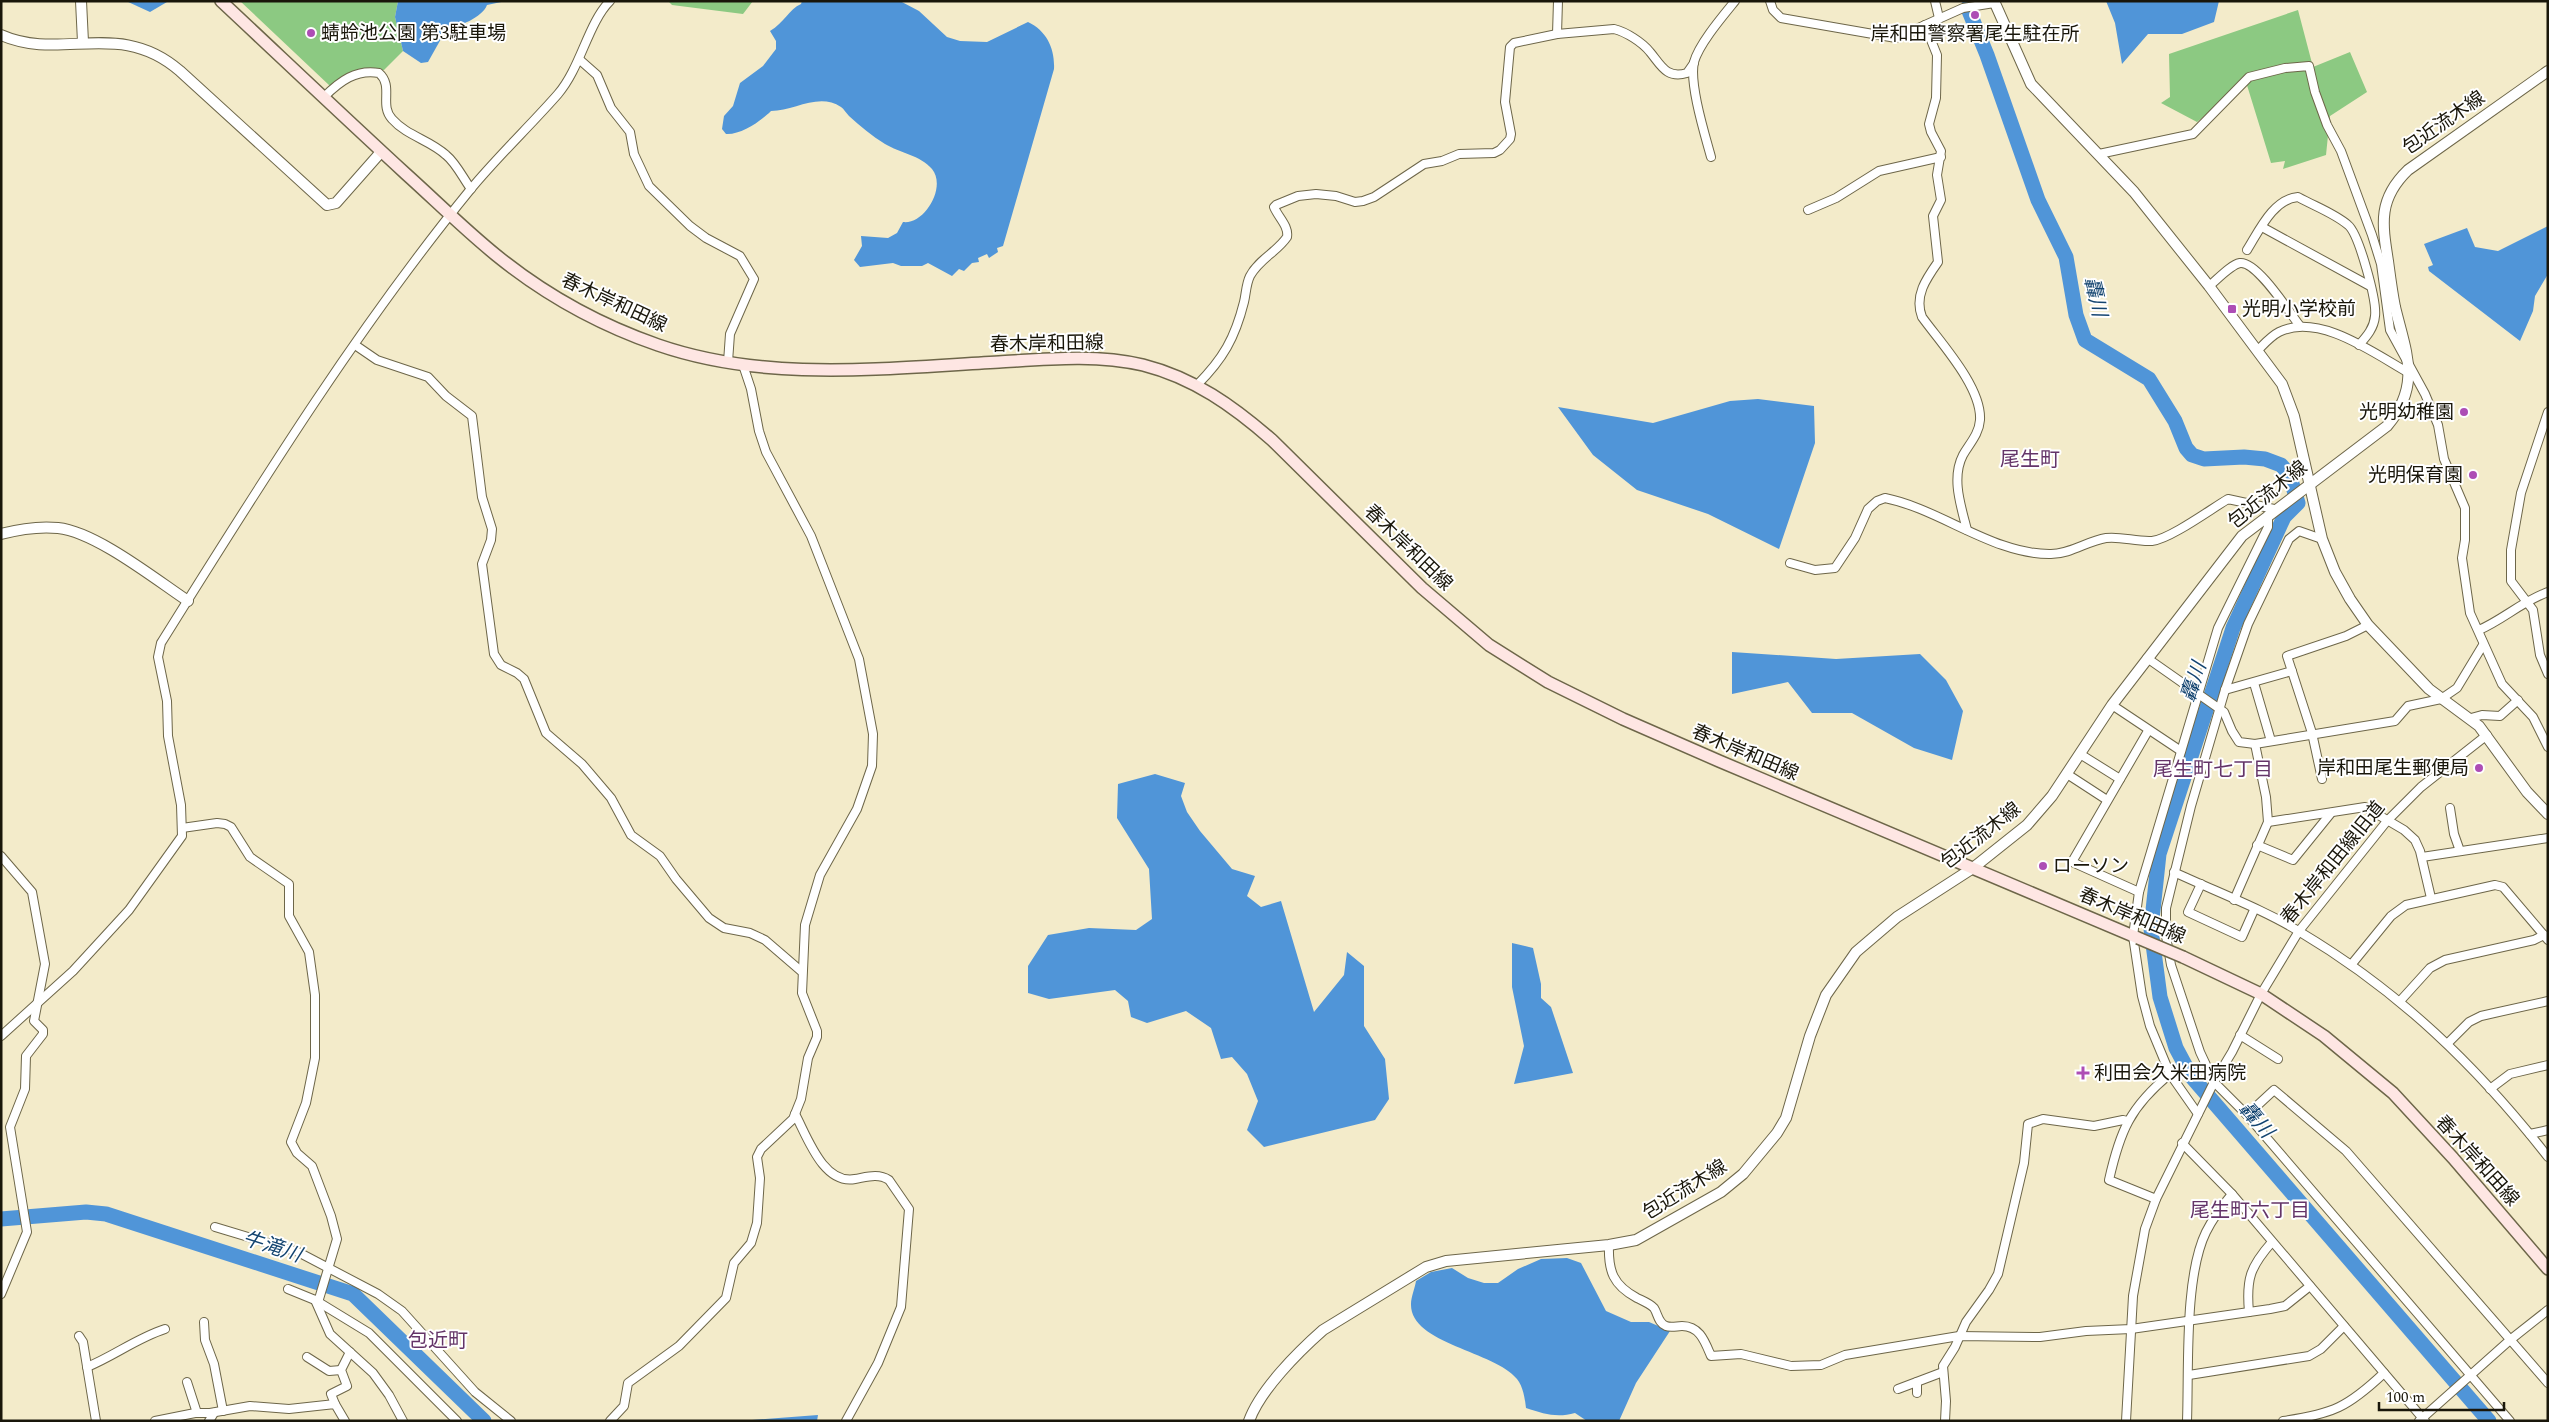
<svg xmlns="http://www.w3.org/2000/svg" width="2549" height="1422" viewBox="0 0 2549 1422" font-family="Spectral,'Noto Sans JP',serif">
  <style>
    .green { fill: #8cc982 }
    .water { fill: #5095d8 }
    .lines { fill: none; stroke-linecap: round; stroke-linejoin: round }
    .river { stroke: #5095d8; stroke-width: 15 }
    .minor-casing { stroke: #6d6649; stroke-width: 10 }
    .tertiary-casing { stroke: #6d6649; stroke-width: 12 }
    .secondary-casing { stroke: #6d6649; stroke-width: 14 }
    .minor { stroke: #fff; stroke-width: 8 }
    .tertiary { stroke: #fff; stroke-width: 10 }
    .secondary { stroke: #fee6e3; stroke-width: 11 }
    .secondary-bridge-casing { stroke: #6d6649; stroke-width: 14; stroke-linecap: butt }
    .secondary-bridge { stroke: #fee6e3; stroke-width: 11 }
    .poi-dot { fill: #ad4db5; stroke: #fff; stroke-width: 2 }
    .labels { text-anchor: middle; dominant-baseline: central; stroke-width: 4; stroke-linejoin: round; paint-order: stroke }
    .poi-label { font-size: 19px; fill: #19160a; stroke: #fff; text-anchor: start }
    .street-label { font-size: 19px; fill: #19160a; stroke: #fff }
    .water-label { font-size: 20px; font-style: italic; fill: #134470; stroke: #fff }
    .neighbourhood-label { font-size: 20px; fill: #643468; stroke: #fff }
  </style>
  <rect width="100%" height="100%" fill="#f3ebca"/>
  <g class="green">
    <path d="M240 1H398L395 17 403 51 384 70C362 68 347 71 330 86Z"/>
    <polygon points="668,1 753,1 743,14 672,5"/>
    <polygon points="2298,10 2313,67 2350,52 2367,92 2330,116 2326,155 2283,169 2285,161 2271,163 2246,82 2197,122 2161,103 2170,97 2169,54"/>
  </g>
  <g class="water">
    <polygon points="126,1 166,1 167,2 150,12"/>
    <path d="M398 1H506L487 5C482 18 459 26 446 30L428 62 421 63 403 51 395 17Z"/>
    <path d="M802 1H900L919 11 947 37 960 41 987 42 1028 22C1047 31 1055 49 1054 69L1003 246 997 248 998 252 989 258 987 254 978 258 979 262 972 263 964 271 959 269 952 276 928 263 922 266H901L893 263 860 267 854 260 862 246 861 236 888 238 897 233 903 222C924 225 947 187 932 169 920 155 900 153 885 144 872 136 860 126 849 116 846 113 844 109 841 107 819 92 794 111 771 111 761 121 741 135 726 134L722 129 724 116 733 106 740 83 763 66 776 49V41L770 31C784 23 789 9 801 4Z"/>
    <polygon points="2106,1 2219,1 2214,22 2182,34 2148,34 2122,64 2115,23"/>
    <polygon points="2548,226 2548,274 2535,296 2533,311 2520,341 2429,271 2428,267 2433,265 2424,244 2467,228 2475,247 2498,251"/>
    <polygon points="1758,399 1814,406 1815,443 1779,549 1708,514 1637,490 1593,455 1558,407 1653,423 1730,401"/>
    <polygon points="1732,652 1836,659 1920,654 1946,680 1963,711 1952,760 1914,748 1852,713 1812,713 1788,682 1732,694"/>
    <polygon points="1155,774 1185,783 1181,796 1187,812 1200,831 1232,869 1255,876 1247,896 1261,907 1281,901 1314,1012 1344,975 1347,952 1364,966 1364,1026 1385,1059 1389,1099 1375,1120 1264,1147 1247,1130 1258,1101 1247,1074 1232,1057 1221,1059 1211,1028 1186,1011 1147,1023 1131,1017 1128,1001 1115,990 1049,999 1028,993 1028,966 1048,935 1089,928 1136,930 1152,919 1149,869 1117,818 1118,784"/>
    <polygon points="1512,943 1533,948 1541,984 1541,998 1551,1007 1573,1073 1514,1084 1524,1046 1512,987"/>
    <path d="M1567 1258 1581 1263 1606 1311 1631 1322H1649L1670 1331 1636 1383 1619 1421H1587L1575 1413C1557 1418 1544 1414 1526 1408 1525 1399 1523 1386 1517 1379 1495 1351 1410 1344 1411 1304 1411 1297 1415 1288 1416 1281L1431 1272 1452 1268 1468 1278 1484 1283H1498L1518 1269 1541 1259Z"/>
    <polygon points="818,1415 817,1421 752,1420"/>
  </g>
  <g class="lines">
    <g class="river">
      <polyline points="1970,1 1969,11 1987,55 2038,200 2066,257 2076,315 2085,340 2149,379 2175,421 2186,448 2192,455 2204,459 2244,457 2265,459 2281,465 2289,474 2298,503 2284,517 2233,628 2159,854 2151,929 2160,997 2176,1048 2191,1076 2489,1421"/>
      <polyline points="1,1219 86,1212 106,1214 353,1294 484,1421"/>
    </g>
    <defs>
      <g id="minor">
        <polyline points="1770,1 1773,10 1781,18 1896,38 1963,8 1994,3"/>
        <polyline points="1935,1 1939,18"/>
        <path d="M1925 25 1937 55 1936 98 1929 124 1931 132 1941 151 1937 175 1941 200 1933 216 1938 262C1926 279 1914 296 1922 317 1940 342 1982 387 1980 420 1979 434 1970 443 1963 455 1951 478 1961 506 1967 530"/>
        <polyline points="1557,34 1558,1"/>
        <polyline points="580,60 597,75 611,108 630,132 634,154 649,186 690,226 706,238 740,256 754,279 730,334 728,362"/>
        <path d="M324 97C340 81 356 69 379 73 394 86 379 105 392 119 407 136 430 140 446 155 456 163 463 178 471 189"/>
        <polyline points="2099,154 2193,134 2249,77 2285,68 2309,66 2315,92 2327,125 2341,151 2372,235 2381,264 2390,330 2425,394 2438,425 2444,459 2465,508 2465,540 2462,558 2470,613 2502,684 2533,717 2548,747"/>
        <path d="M1711 157C1705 135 1689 84 1694 62 1699 44 1722 17 1735 1"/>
        <polyline points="1808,210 1836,198 1879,171 1941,157"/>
        <polyline points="2262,227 2370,286"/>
        <path d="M2247 250C2259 231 2273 199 2298 197 2314 206 2334 213 2348 225 2359 234 2377 301 2375 316 2374 328 2367 336 2359 345"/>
        <path d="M2209 286C2217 280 2230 265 2240 263 2257 261 2289 312 2300 326"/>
        <polyline points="358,347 377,360 428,377 446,396 472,416 482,497 492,529 491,540 482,564 494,654 501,665 517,673 524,679 546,733 582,764 611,798 631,835 660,856 676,879 709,918 724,928 750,933 765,940 801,971"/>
        <path d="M2258 350C2264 344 2271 336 2279 332 2319 312 2375 354 2409 373"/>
        <path d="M1197 385C1223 359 1235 338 1244 302 1246 294 1246 284 1250 276 1259 259 1277 252 1287 237 1289 226 1278 217 1274 207L1276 205 1298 196 1316 194 1336 196 1355 202 1363 201 1374 197 1424 164 1442 161 1459 154 1494 153 1500 150 1510 139 1511 134 1505 102 1510 47 1514 43 1557 34 1614 29C1626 32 1642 42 1650 52 1661 65 1666 79 1687 73L1694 63"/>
        <polyline points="2548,412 2521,493 2511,550 2511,581 2533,610 2540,655 2548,674"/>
        <polyline points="2322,539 2299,531 2289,539 2248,624 2225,690 2191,806 2166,908 2166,936 2171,965 2200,1052 2214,1082 2247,1115 2510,1421"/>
        <path d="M1790 563 1815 570 1835 568 1855 538 1868 509 1877 501 1885 498C1940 509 1994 555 2051 554 2071 554 2087 541 2106 538 2121 536 2136 542 2152 541 2170 539 2211 509 2228 499L2274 509"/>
        <path d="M2479 630C2504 619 2521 602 2548 592"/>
        <polyline points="2147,658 2224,712 2232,731 2239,742 2255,744 2395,721 2408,706 2441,699 2457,688 2483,645"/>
        <polyline points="2254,683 2271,741"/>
        <polyline points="2225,690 2292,671"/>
        <polyline points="2112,705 2181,751"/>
        <polyline points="2471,718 2482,715 2500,716 2518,700"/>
        <polyline points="2080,754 2120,779"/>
        <polyline points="2067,774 2107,800"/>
        <polyline points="2322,779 2312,733 2287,656 2346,636 2368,625"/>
        <polyline points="2450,808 2454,834 2460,851"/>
        <polyline points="2268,822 2365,807 2404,830 2415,840 2420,851 2431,898"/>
        <polyline points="182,828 217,823 225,824 231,827 250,857 289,884 289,916 309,952 315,995 315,1058 306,1103 291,1142 297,1153 312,1166 331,1216 337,1239 319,1299 315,1300 330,1334 373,1373 389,1395 403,1421"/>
        <polyline points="2257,845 2293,860 2331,813"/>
        <polyline points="1,856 32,892 45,964 34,1021 43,1030 43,1034 26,1056 25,1089 10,1127 27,1232 1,1294"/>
        <polyline points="2422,857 2548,838"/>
        <path d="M2174 872C2214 891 2263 909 2300 932 2399 991 2477 1066 2548 1157"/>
        <polyline points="2201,884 2188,912 2242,937 2254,910"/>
        <polyline points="2139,892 2072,862 2148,731"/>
        <polyline points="2234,900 2268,822 2266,797 2255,744"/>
        <polyline points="2351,965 2391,916 2406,905 2495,885 2503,887 2548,940"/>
        <polyline points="2401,1000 2430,968 2445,960 2534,940 2544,935"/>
        <polyline points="2240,1035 2278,1059"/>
        <path d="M1 1036 73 971 129 910 182 836 181 805 168 736 167 701 158 657 161 643C258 488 355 331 470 190 498 156 530 126 558 94 581 67 588 23 610 1"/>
        <polyline points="2448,1043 2469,1022 2481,1016 2548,1001"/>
        <polyline points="2490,1089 2510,1074 2548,1065"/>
        <path d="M795 1114C807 1136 823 1185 855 1179 867 1177 878 1173 889 1180L909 1209 901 1307 878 1363 846 1421"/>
        <polyline points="2198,1114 2170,1074 2150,1026 2142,996 2133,936 2139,892 2218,628 2268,527 2268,515"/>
        <polyline points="2247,1115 2274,1090 2346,1151 2548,1383"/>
        <polyline points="2530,1134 2548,1130"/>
        <polyline points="2182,1143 2232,1194 2425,1421"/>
        <path d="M2156 1199 2109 1180C2120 1131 2130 1107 2170 1074"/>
        <polyline points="215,1227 298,1252 378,1294 402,1311 475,1392 511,1421"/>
        <path d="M1609 1245C1608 1271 1613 1285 1637 1298 1643 1301 1649 1303 1654 1308 1658 1314 1658 1323 1666 1326 1671 1328 1677 1326 1682 1326 1700 1326 1705 1342 1711 1356L1741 1354 1791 1366 1821 1365 1845 1355 1959 1336 2040 1337 2086 1331 2131 1329 2270 1309 2285 1306 2310 1286"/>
        <polyline points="288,1289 315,1300 369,1333 457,1421"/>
        <path d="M2249 1312C2246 1279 2250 1267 2272 1242"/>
        <polyline points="204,1322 205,1340 214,1364 223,1411"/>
        <polyline points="79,1336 83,1342 96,1421"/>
        <polyline points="307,1357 329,1371 341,1370"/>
        <path d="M87 1367C114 1356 137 1338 165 1329"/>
        <polyline points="2189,1375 2309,1356 2321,1349 2344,1326"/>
        <polyline points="187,1382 197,1413"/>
        <polyline points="1917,1382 1917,1393"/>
        <polyline points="1898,1389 1943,1372"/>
        <polyline points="335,1404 331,1394 347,1386 341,1370 350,1352"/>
        <polyline points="155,1421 195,1413 210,1413 250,1406 289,1409 335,1404 345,1421"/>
        <polyline points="209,1421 214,1413"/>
        <polyline points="610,1421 624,1406 628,1383 679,1346 726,1298 734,1263 751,1243 757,1223 760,1178 757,1157 761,1149 793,1119 801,1099 808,1058 817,1037 817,1031 802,993 805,925 820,875 857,809 872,766 873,734 859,659 811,536 766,452 759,431 751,389 743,365"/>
        <polyline points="1945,1421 1946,1401 1943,1366 1955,1347 1966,1322 1989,1290 1998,1274 2024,1163 2028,1124 2043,1119 2094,1126 2123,1120 2127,1121"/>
        <polyline points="2126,1421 2133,1296 2145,1229 2156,1199 2214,1082 2232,1052 2261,994 2299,931 2387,821 2421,787 2487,735"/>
        <path d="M2187 1421C2189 1369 2184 1277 2206 1232 2213 1218 2222 1206 2232 1194"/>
        <path d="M2283 1421C2333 1414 2348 1407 2384 1373"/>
        <polyline points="2419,1421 2510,1340 2548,1310"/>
      </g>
      <g id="tertiary">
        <polyline points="81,1 83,42"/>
        <polyline points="1994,1 2031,84 2134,192 2209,286 2282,384 2294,416 2322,539 2335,572 2350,599 2368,625 2429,689 2479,726 2527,792 2548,814"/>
        <path d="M1 35C62 62 119 18 180 71L327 205 336 203 381 152"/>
        <path d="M1 534C20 529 39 526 58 528 96 532 155 579 188 601"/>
        <path d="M1249 1421C1260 1390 1298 1352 1323 1330L1426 1267 1446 1261 1609 1245 1636 1240 1721 1192 1743 1174 1777 1133 1786 1118 1810 1036 1826 995 1856 952 1897 917 1973 868 2027 825 2052 796 2112 705 2242 536 2387 426C2422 385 2406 353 2395 307 2392 292 2390 276 2388 261 2382 223 2378 199 2408 170L2548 71"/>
      </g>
      <g id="secondary">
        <path d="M221 1C283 59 344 117 406 174 436 201 464 229 496 255 544 294 600 325 658 345 768 383 885 368 999 362 1047 359 1096 354 1143 365 1194 378 1233 406 1272 440L1422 588 1489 645 1548 682 1623 719 1719 761 2138 938"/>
        <polyline points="2183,957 2261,994 2324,1036 2393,1093 2453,1158 2548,1269"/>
      </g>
    </defs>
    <use href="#minor" class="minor-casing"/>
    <use href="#tertiary" class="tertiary-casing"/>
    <use href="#secondary" class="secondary-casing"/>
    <use href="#minor" class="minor"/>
    <use href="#tertiary" class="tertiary"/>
    <use href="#secondary" class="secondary"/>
    <defs>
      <polyline id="secondary-bridge" points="2138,938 2183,957"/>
    </defs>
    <use href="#secondary-bridge" class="secondary-bridge-casing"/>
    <use href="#secondary-bridge" class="secondary-bridge"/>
  </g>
  <g class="poi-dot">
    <circle cx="1975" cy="15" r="5"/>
    <circle cx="311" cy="33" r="5"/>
    <rect x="2227" y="304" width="10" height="10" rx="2.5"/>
    <circle cx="2464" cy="412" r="5"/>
    <circle cx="2473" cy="475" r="5"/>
    <circle cx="2479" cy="768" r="5"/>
    <circle cx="2043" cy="866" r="5"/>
    <path d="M2080.5 1065.5h5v5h5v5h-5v5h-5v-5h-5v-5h5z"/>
  </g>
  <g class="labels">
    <g class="poi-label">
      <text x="321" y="33">蜻蛉池公園 第3駐車場</text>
      <text x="1975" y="34" text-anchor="middle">岸和田警察署尾生駐在所</text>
      <text x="2242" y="309">光明小学校前</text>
      <text x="2454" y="412" text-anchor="end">光明幼稚園</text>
      <text x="2463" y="475" text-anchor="end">光明保育園</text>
      <text x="2469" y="768" text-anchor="end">岸和田尾生郵便局</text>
      <text x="2053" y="866">ローソン</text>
      <text x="2094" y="1073">利田会久米田病院</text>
    </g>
    <g class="street-label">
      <text transform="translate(2444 123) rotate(-35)">包近流木線</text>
      <text transform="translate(614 303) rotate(25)">春木岸和田線</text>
      <text transform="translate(1047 344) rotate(-1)">春木岸和田線</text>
      <text transform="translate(2268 495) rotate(-39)">包近流木線</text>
      <text transform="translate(1408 548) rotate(44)">春木岸和田線</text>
      <text transform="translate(1745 753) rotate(23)">春木岸和田線</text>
      <text transform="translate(1981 836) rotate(-38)">包近流木線</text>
      <text transform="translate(2333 863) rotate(-51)">春木岸和田線旧道</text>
      <text transform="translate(2132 916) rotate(23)">春木岸和田線</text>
      <text transform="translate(2477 1161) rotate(48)">春木岸和田線</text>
      <text transform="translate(1685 1190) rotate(-32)">包近流木線</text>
    </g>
    <g class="water-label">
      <text transform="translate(2095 297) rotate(77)">轟川</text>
      <text transform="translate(2194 682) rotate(-72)">轟川</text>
      <text transform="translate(2256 1120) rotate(49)">轟川</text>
      <text transform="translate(272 1247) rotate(18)">牛滝川</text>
    </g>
    <g class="neighbourhood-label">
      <text x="2030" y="460">尾生町</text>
      <text x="2213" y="770">尾生町七丁目</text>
      <text x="2250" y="1211">尾生町六丁目</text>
      <text x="438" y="1341">包近町</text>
    </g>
  </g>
  <rect width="2549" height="1422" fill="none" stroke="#19160a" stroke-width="5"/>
  <path d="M2379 1402v8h125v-8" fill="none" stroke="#19160a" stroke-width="2.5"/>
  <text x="2386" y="1402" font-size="15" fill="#19160a" stroke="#ffffff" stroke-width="4" paint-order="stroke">100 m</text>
</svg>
